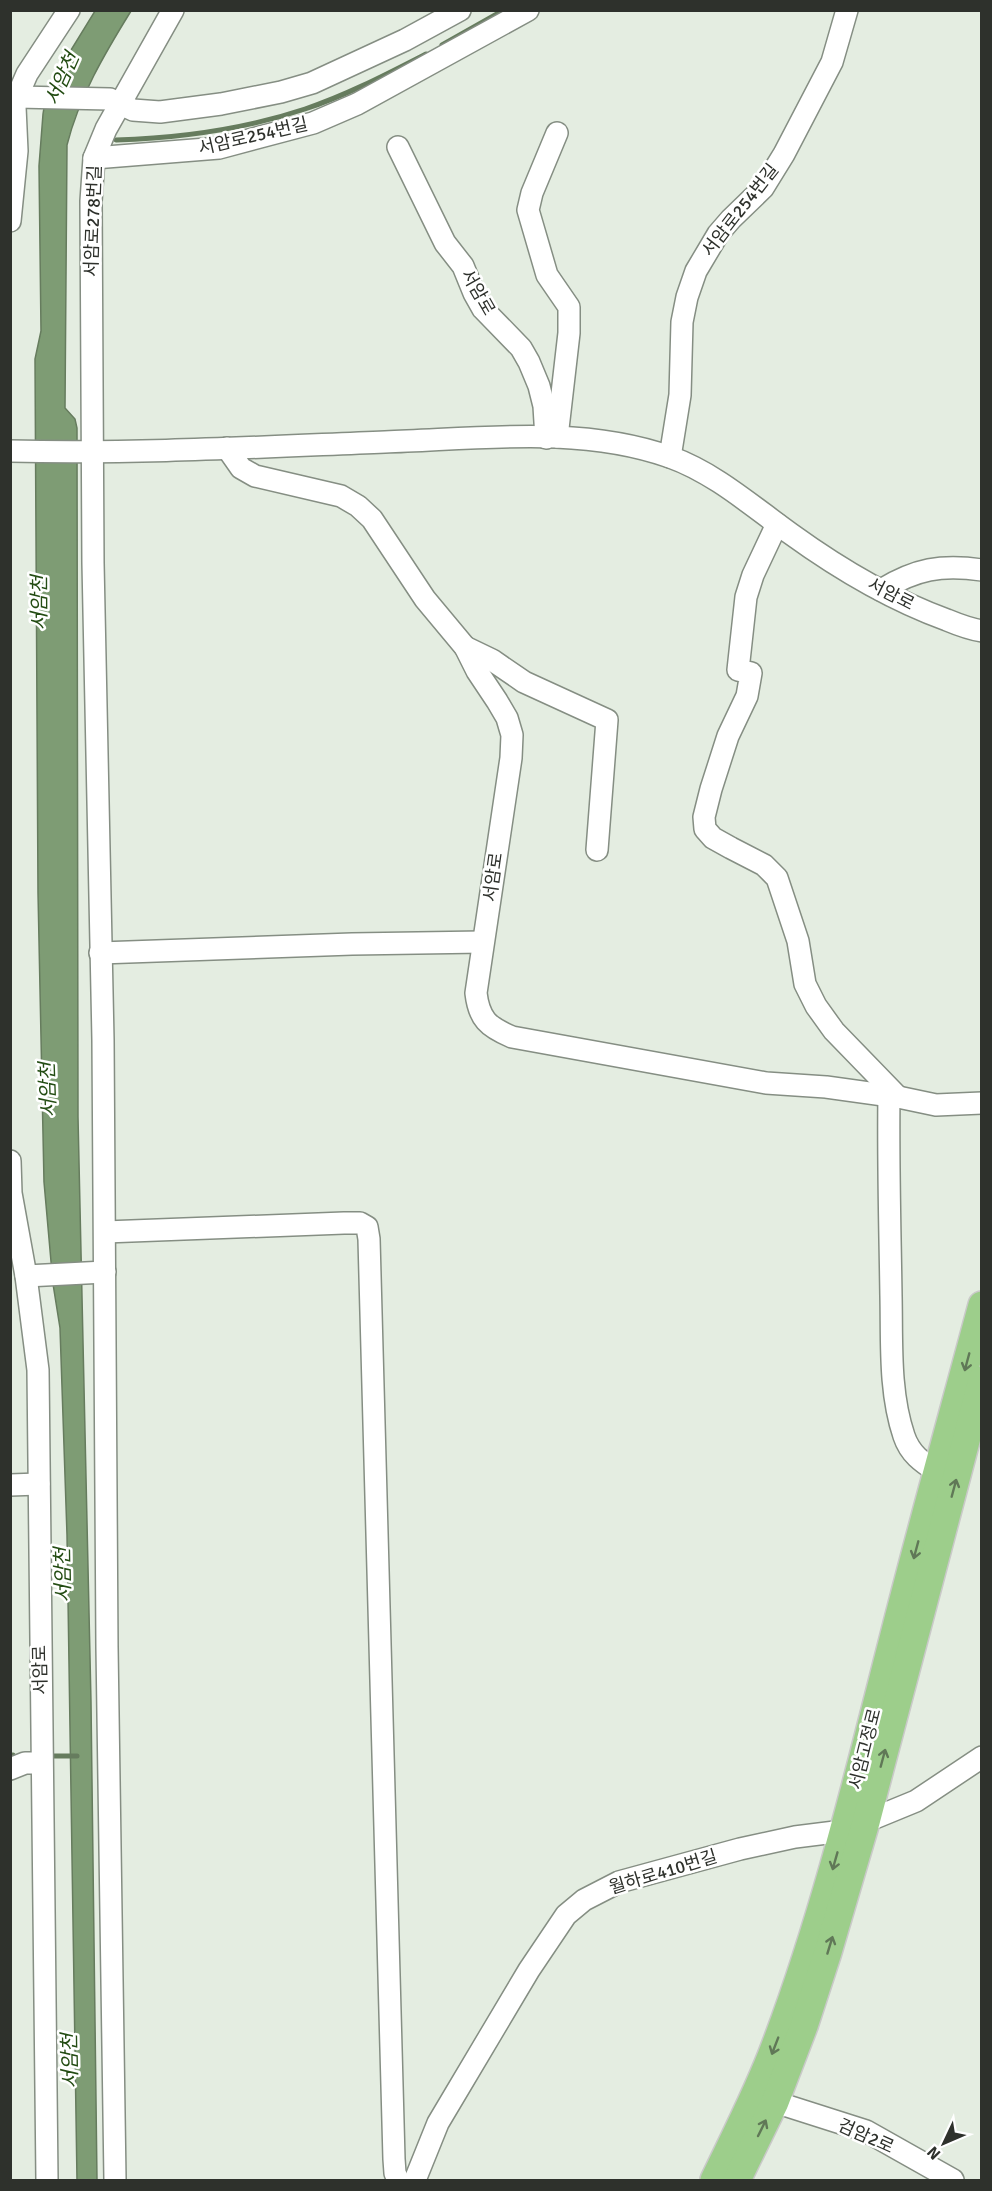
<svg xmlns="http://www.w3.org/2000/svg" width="992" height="2191" viewBox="0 0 992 2191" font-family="Signika,'Noto Sans KR',sans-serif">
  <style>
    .water { fill: #7e9c74; stroke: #667c5e; stroke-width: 1.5 }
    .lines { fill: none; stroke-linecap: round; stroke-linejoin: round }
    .stream { stroke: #667c5e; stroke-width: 5 }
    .minor-casing { stroke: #858e83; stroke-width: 24 }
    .major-casing { stroke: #c9c9c8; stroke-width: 30 }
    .minor { stroke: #fff; stroke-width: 21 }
    .major { stroke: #9dce8b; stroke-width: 27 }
    .oneway { stroke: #607857 }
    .labels { text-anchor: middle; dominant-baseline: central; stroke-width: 5; stroke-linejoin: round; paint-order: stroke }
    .street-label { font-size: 18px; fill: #2e312c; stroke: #fff }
    .water-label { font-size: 20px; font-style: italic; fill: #234c13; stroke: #fff }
  </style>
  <rect width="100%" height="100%" fill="#e4ede1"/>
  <path class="water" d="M95 11H131C105 53 79 97 67 145L65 408 75 419 77 428 78 1117 91 1702 97 2180H77L67 1535 60 1328 53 1284 44 1182 38 893 35 359 41 331 39 166 43 114 47 89Z"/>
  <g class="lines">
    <g class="stream">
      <polyline points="442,45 504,10"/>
      <path d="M116 140C180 138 245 129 305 109 347 95 387 74 426 54"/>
      <polyline points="10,1755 13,1755"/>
      <polyline points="49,1756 77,1756"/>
    </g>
    <defs>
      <g id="minor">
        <polyline points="17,97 110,99 133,110 160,112 221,104 281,92 312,83 405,40 460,10"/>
        <polyline points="398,147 445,243 463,266 474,293 483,309 521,348 529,362 539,386 544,406 546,438"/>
        <polyline points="94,158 219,148 313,123 357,104 528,10"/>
        <polyline points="10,221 17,151 15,107 17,97 27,74 69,10"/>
        <polyline points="557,437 569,333 569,307 547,275 528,210 532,193 557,133"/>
        <path d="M227 448 241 468 255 476 341 496 358 506 372 519 425 599 465 647 477 671 497 701 507 718 512 735 511 758 476 993C479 1019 488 1027 512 1037L766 1083 826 1087 898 1097 936 1105 982 1103"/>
        <path d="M10 451C135 454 260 447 385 442 478 439 580 425 670 457 715 473 753 507 791 534 838 568 892 600 947 620 959 625 970 629 982 631"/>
        <polyline points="670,457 680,395 682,322 687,297 696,271 718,234 731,219 763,188 784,154 832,62 847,10"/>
        <polyline points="777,524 753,575 746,597 738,670 751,673 747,696 728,736 711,789 704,817 705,829 713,838 731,848 764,865 777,878 798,941 805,984 816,1006 834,1031 898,1097"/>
        <path d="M881 590C916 569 941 564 982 570"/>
        <polyline points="465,647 492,660 524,682 607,720 597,850"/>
        <polyline points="100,953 352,944 483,942"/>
        <path d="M889 1096C888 1162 890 1229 891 1296 892 1342 889 1392 904 1436 910 1454 922 1462 937 1472"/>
        <polyline points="10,1161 11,1193 26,1276 38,1370 47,2180"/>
        <polyline points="105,1232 344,1223 360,1223 367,1227 369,1239 394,2159 395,2173 398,2180"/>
        <polyline points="26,1276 105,1272"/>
        <polyline points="10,1485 39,1484"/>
        <polyline points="10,1769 25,1763 41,1763"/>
        <polyline points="775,2102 866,2131 953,2180"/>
        <polyline points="115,2180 107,1647 103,1040 93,563 91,201 94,158 106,129 173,10"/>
        <polyline points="415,2180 438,2123 529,1970 566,1915 584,1900 619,1882 740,1849 795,1837 843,1831 916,1801 982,1757"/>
      </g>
      <g id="major">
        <path d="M714 2180C735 2136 758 2092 775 2046 829 1904 863 1755 901 1608 927 1507 955 1406 982 1305"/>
        <polyline points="737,2180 775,2102 804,2026 828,1952 866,1822 982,1380"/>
      </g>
    </defs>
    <use href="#minor" class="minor-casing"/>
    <use href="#major" class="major-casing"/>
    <use href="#minor" class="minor"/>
    <use href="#major" class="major"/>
  </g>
  <defs><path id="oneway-shaft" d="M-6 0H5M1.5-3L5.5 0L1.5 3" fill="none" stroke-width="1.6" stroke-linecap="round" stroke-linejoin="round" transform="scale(1.5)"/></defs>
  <g class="oneway">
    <use href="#oneway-shaft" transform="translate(967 1362) rotate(105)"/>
    <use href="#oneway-shaft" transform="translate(954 1488) rotate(-75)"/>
    <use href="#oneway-shaft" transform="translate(916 1550) rotate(105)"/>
    <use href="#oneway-shaft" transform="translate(883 1758) rotate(-75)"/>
    <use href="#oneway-shaft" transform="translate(835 1861) rotate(106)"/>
    <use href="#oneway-shaft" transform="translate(830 1945) rotate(-73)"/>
    <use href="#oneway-shaft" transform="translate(775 2046) rotate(111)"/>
    <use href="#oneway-shaft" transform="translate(762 2128) rotate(-64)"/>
  </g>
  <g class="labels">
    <g class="street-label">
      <text transform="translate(253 136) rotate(-13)">서암로254번길</text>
      <text transform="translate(740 210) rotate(-52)">서암로254번길</text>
      <text transform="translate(93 221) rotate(-88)">서암로278번길</text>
      <text transform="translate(478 292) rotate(60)">서암로</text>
      <text transform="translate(891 594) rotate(27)">서암로</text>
      <text transform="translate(493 877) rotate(-82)">서암로</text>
      <text transform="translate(40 1670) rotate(-91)">서암로</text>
      <text transform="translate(865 1749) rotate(-76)">서암고정로</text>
      <text transform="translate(663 1872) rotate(-17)">월하로410번길</text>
      <text transform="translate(866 2136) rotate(24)">검암2로</text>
    </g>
    <g class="water-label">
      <text transform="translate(62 79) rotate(-66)">서암천</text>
      <text transform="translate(39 603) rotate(-90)">서암천</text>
      <text transform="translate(48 1090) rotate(-92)">서암천</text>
      <text transform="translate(63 1575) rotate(-91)">서암천</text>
      <text transform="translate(70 2061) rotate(-91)">서암천</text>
    </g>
  </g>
  <rect width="992" height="2191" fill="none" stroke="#2e312c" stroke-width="24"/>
  <g transform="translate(944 2143) rotate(226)" stroke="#ffffff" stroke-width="4.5" paint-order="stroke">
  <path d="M0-4.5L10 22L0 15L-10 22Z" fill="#2e312c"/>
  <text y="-9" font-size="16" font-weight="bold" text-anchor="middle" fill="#2e312c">N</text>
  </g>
</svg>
